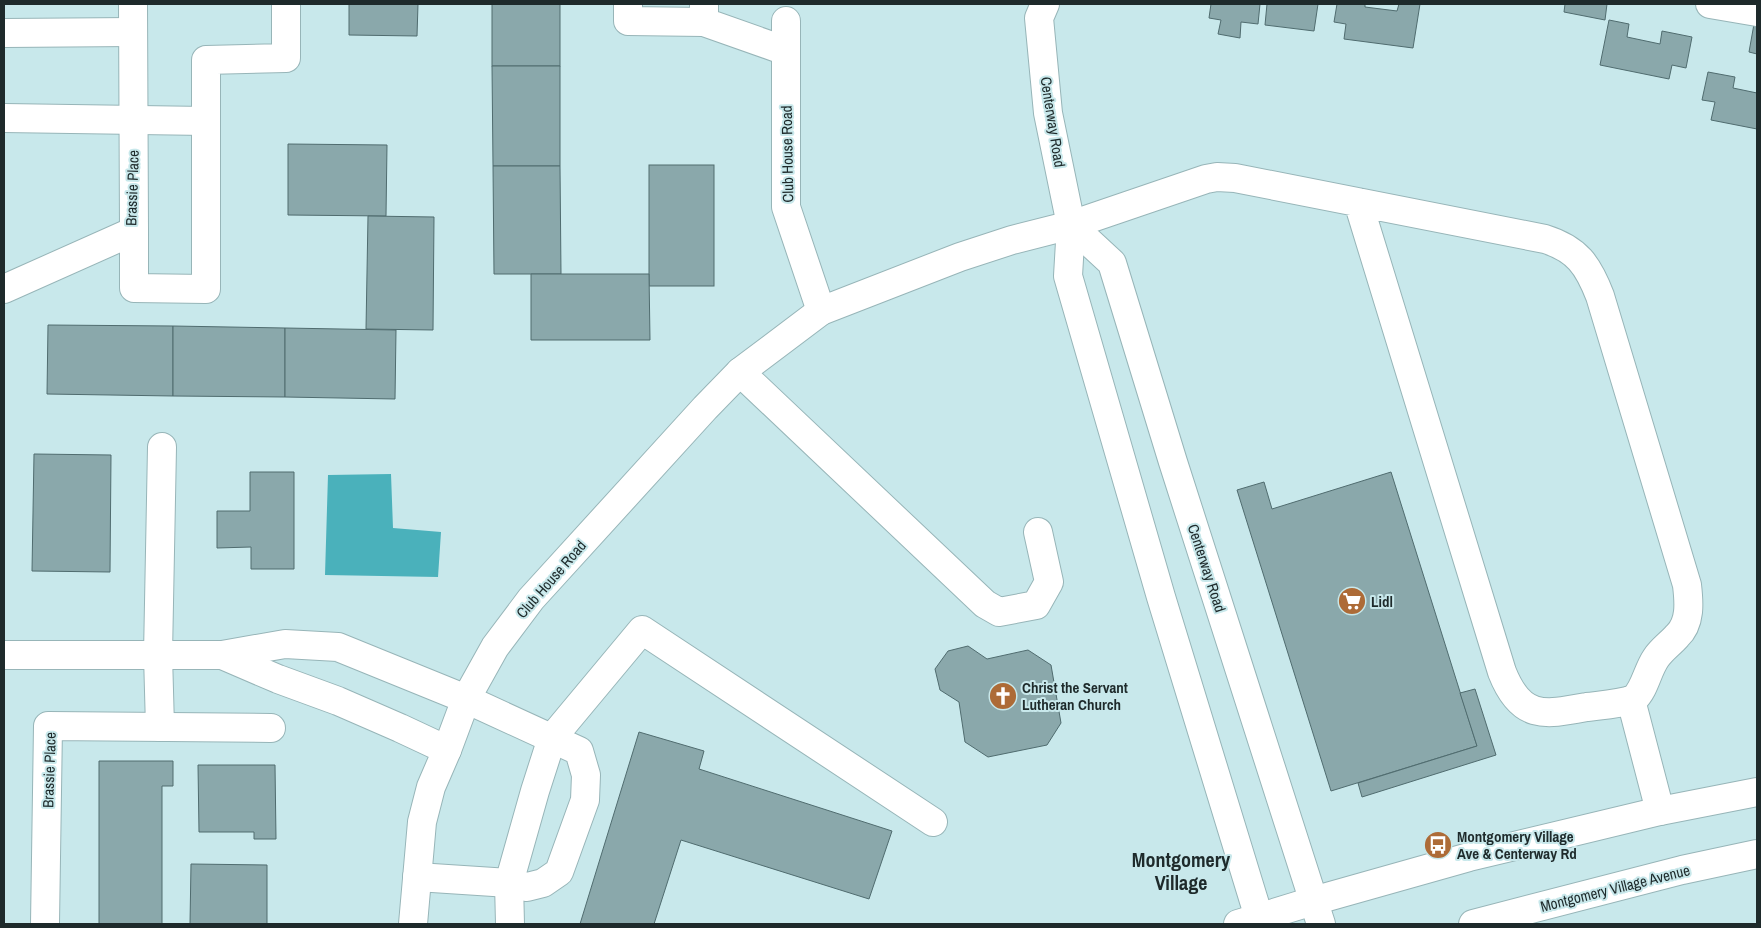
<svg xmlns="http://www.w3.org/2000/svg" width="1761" height="928" viewBox="0 0 1761 928" font-family="'Archivo Narrow',sans-serif">
  <style>
    .water { fill: #4ab1bb }
    .building { fill: #8aa8ab; stroke: #506c6f }
    .lines { fill: none; stroke-linecap: round; stroke-linejoin: round }
    .minor-casing { stroke: #97b5b8; stroke-width: 30 }
    .major-casing { stroke: #97b5b8; stroke-width: 30 }
    .minor { stroke: #fff; stroke-width: 28 }
    .major { stroke: #fff; stroke-width: 28 }
    .labels { text-anchor: middle; dominant-baseline: central; stroke-width: 4; stroke-linejoin: round; paint-order: stroke }
    .street-label { font-size: 15px; fill: #1e2a2b; stroke: #c8e8eb }
    .poi-label { font-size: 15px; font-weight: bold; fill: #1e2a2b; stroke: #c8e8eb; text-anchor: start }
    .district-label { font-size: 20px; font-weight: bold; fill: #1e2a2b; stroke: #c8e8eb }
  </style>
  <rect width="100%" height="100%" fill="#c8e8eb"/>
  <polygon class="water" points="391,474 393,528 441,532 438,577 325,575 328,475"/>
  <g class="building">
    <polygon points="349,4 418,4 417,36 349,35"/>
    <rect x="492" y="4" width="68" height="62"/>
    <polygon points="1211,4 1260,4 1258,24 1241,22 1240,38 1218,34 1221,20 1209,18"/>
    <polygon points="1267,4 1318,4 1314,31 1265,25"/>
    <polygon points="1337,4 1365,4 1365,7 1397,11 1399,4 1420,4 1413,48 1344,39 1346,24 1334,22"/>
    <polygon points="1565,4 1607,4 1605,20 1564,12"/>
    <polygon points="1609,20 1629,24 1627,37 1660,44 1662,31 1692,37 1686,68 1672,65 1669,79 1600,65"/>
    <polygon points="1754,24 1757,25 1757,54 1749,52"/>
    <polygon points="492,66 560,66 560,166 493,166"/>
    <polygon points="1708,72 1735,77 1733,88 1757,93 1757,129 1711,120 1715,102 1702,100"/>
    <polygon points="288,144 387,145 386,216 288,215"/>
    <rect x="649" y="165" width="65" height="121"/>
    <polygon points="493,166 560,166 561,274 494,274"/>
    <polygon points="368,216 434,217 433,330 366,329"/>
    <polygon points="531,274 649,274 650,340 531,340"/>
    <polygon points="48,325 173,326 173,396 47,394"/>
    <polygon points="173,326 285,328 285,397 173,396"/>
    <polygon points="285,328 396,330 395,399 285,397"/>
    <polygon points="34,454 111,455 110,572 32,571"/>
    <polygon points="250,472 294,472 294,569 251,569 251,547 217,548 217,511 250,511"/>
    <polygon points="1391,472 1477,746 1331,791 1237,490 1264,482 1272,509"/>
    <polygon points="968,646 987,659 1028,650 1051,665 1061,723 1047,745 988,757 965,742 959,702 940,690 935,669 948,651"/>
    <polygon points="1475,689 1496,755 1362,797 1358,783 1477,746 1460,693"/>
    <polygon points="639,732 704,751 699,769 892,831 869,899 681,840 654,924 580,924"/>
    <polygon points="99,761 173,761 173,786 162,786 162,924 99,924"/>
    <polygon points="198,765 275,765 276,839 254,839 254,832 199,832"/>
    <polygon points="191,864 267,865 267,924 190,924"/>
  </g>
  <g class="lines">
    <defs>
      <g id="minor">
        <polyline points="628,4 628,21 704,22"/>
        <polyline points="704,4 704,22 786,51"/>
        <polyline points="1045,4 1039,18 1048,113 1071,225 1068,276 1161,597 1261,924"/>
        <polyline points="1710,4 1757,12"/>
        <polyline points="786,21 786,207 821,311"/>
        <polyline points="4,33 133,32"/>
        <polyline points="4,118 206,121"/>
        <polyline points="1071,225 1112,263 1173,462 1321,924"/>
        <polyline points="134,231 134,288 206,289 206,60 286,58 286,4"/>
        <polyline points="4,289 134,231 133,4"/>
        <polyline points="740,372 985,604 999,612 1036,605 1049,582 1038,532"/>
        <polyline points="4,655 222,655 285,644 338,647 466,699 579,751 586,775 585,800 559,872 543,883 527,887 509,883 417,877"/>
        <polyline points="222,655 278,679 338,701 400,728 447,750"/>
        <polyline points="1631,700 1660,811"/>
        <polyline points="160,727 158,655 162,447"/>
        <polyline points="45,924 48,726 271,728"/>
        <path d="M413 924 422 822 431 787 447 750 466 699 495 647 531 599 705 408 740 372 821 311 960 257 1012 240 1071 225 1206 179 1217 177 1235 178 1545 239C1577 249 1588 265 1600 296L1687 585C1689 602 1691 623 1677 636 1670 644 1662 649 1656 658 1647 671 1645 689 1634 699 1620 704 1603 705 1587 707 1544 715 1521 720 1502 672L1358 202"/>
        <polyline points="510,924 509,883 535,791 552,738 642,630 933,822"/>
      </g>
      <g id="major">
        <polyline points="1238,924 1313,901 1469,857 1660,811 1757,792"/>
        <polyline points="1473,924 1682,870 1757,854"/>
      </g>
    </defs>
    <use href="#minor" class="minor-casing"/>
    <use href="#major" class="major-casing"/>
    <use href="#minor" class="minor"/>
    <use href="#major" class="major"/>
  </g>
  <defs>
    <symbol id="supermarket-disc" viewBox="-11 -11 22 22"><circle r="9.5" fill="#ad6b37" stroke="#c8e8eb"/><path d="M-6-5.5h2.5l.6 2H6L4.5 2H-2.5L-4.4-4H-6ZM-1.5 3.2a1.3 1.3 0 1 0 .1 0ZM3 3.2a1.3 1.3 0 1 0 .1 0Z" fill="#fff"/></symbol>
    <symbol id="church-disc" viewBox="-11 -11 22 22"><circle r="9.5" fill="#ad6b37" stroke="#c8e8eb"/><path d="M-1.2-6h2.4v3.5h3.3v2.4h-3.3V6h-2.4V-.1h-3.3v-2.4h3.3Z" fill="#fff"/></symbol>
    <symbol id="bus-disc" viewBox="-11 -11 22 22"><circle r="9.5" fill="#ad6b37" stroke="#c8e8eb"/><path d="M-5-6H5V4H4V6H2V4H-2V6H-4V4H-5ZM-3.5-4V0h7V-4ZM-3.5 1.2v1.5H-2V1.2ZM2 1.2v1.5H3.5V1.2Z" fill="#fff"/></symbol>
  </defs>
  <g fill-rule="evenodd">
    <use href="#supermarket-disc" x="1336" y="585" width="32" height="32"/>
    <use href="#church-disc" x="987" y="680" width="32" height="32"/>
    <use href="#bus-disc" x="1422" y="829" width="32" height="32"/>
  </g>
  <g class="labels">
    <g class="street-label">
      <text transform="translate(1053 122) rotate(81)">Centerway Road</text>
      <text transform="translate(787 154) rotate(-91)">Club House Road</text>
      <text transform="translate(132 188) rotate(-88)">Brassie Place</text>
      <text transform="translate(1207 568) rotate(72)">Centerway Road</text>
      <text transform="translate(551 579) rotate(-49)">Club House Road</text>
      <text transform="translate(49 770) rotate(-88)">Brassie Place</text>
      <text transform="translate(1615 888) rotate(-14)">Montgomery Village Avenue</text>
    </g>
    <g class="poi-label">
      <text x="1371" y="601">Lidl</text>
      <text x="1022" y="687">Christ the Servant<tspan x="1022" dy="17">Lutheran Church</tspan></text>
      <text x="1457" y="836">Montgomery Village<tspan x="1457" dy="17">Ave &amp; Centerway Rd</tspan></text>
    </g>
    <g class="district-label">
      <text x="1181" y="859">Montgomery<tspan x="1181" dy="23">Village</tspan></text>
    </g>
  </g>
  <rect width="1761" height="928" fill="none" stroke="#1e2a2b" stroke-width="10"/>
</svg>
